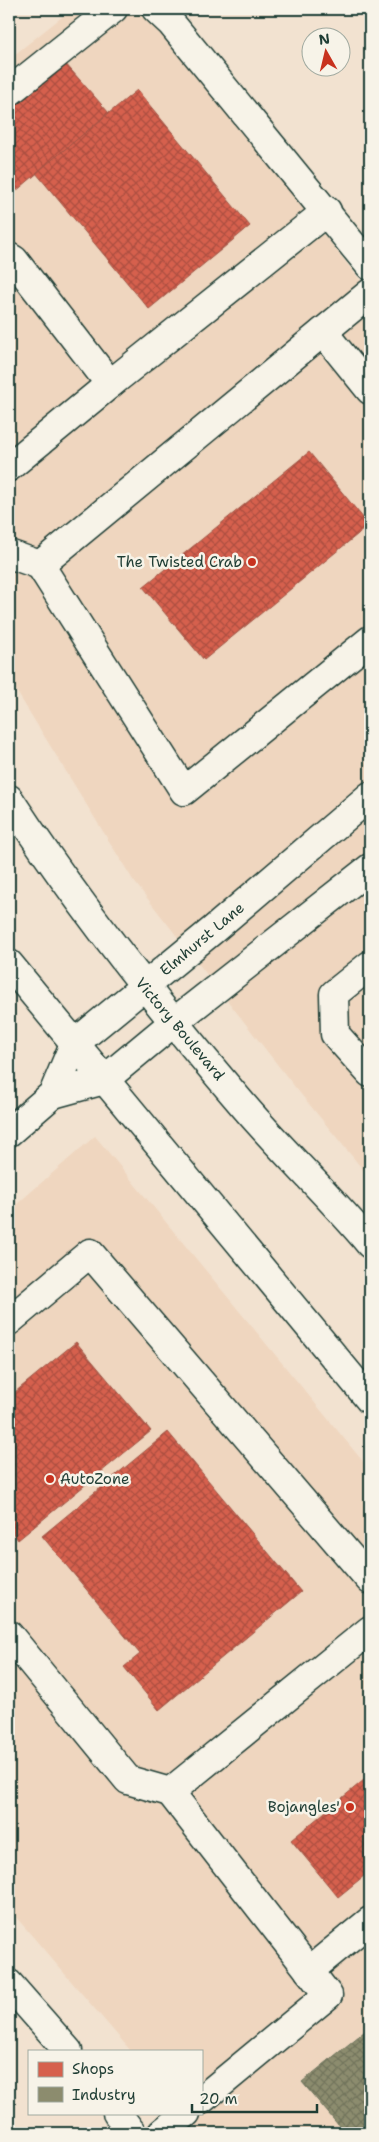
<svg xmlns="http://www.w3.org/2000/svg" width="379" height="2142" viewBox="0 0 379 2142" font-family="'Shantell Sans',sans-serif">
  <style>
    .built { fill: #efd6bf }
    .shops { fill: url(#shops-cross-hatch); stroke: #9f5646 }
    .industry { fill: url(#industry-cross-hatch); stroke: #6b745d }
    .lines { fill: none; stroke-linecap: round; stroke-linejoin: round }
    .minor-casing { stroke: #1f3d34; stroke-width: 31 }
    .major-casing { stroke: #1f3d34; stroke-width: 31 }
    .minor { stroke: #f7f3e8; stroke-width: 28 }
    .major { stroke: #f7f3e8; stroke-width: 28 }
    .poi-dot { fill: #c8321e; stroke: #f7f3e8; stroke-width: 2 }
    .labels { text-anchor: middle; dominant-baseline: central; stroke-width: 5; stroke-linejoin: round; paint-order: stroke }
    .poi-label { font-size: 15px; fill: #1f3d34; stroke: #f7f3e8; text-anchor: end }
    .street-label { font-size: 15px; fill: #1f3d34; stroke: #f7f3e8 }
  </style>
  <defs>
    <pattern id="shops-cross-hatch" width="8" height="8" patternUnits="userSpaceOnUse" patternTransform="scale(1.25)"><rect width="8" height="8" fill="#d6604d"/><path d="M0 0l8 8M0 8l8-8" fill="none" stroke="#ad5041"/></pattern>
    <pattern id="industry-cross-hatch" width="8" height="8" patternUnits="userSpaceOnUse" patternTransform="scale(1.25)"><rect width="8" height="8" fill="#8c8c6e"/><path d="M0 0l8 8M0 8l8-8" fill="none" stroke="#72745b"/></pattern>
  </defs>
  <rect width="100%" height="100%" fill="#f2e2d0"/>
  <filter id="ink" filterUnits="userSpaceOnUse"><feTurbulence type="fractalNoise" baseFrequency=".02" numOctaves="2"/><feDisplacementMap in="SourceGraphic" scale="10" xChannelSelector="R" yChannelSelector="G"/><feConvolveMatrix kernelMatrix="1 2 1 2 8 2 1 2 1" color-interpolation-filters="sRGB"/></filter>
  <g filter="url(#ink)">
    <g class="built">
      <polygon points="72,9 146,9 370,293 370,1178 295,1087 133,880 9,679 9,59"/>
      <polygon points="95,1136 370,1470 370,2133 197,2133 182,2113 201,2113 201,2051 131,2051 9,1909 9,1211"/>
    </g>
    <g class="shops">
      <polygon points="64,62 109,113 9,197 9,109"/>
      <polygon points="137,90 250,226 149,309 36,173"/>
      <polygon points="309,452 369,525 204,660 143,587"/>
      <polygon points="76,1342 151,1431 18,1540 9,1528 9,1397"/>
      <polygon points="168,1432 301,1592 159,1710 124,1667 140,1654 42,1536"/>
      <polygon points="370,1775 370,1871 338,1897 291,1840"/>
    </g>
    <polygon class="industry" points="370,2027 370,2133 345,2133 302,2082"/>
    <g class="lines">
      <defs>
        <g id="minor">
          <polyline points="156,9 171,23 370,266"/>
          <polyline points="9,92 113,9"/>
          <polyline points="9,257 14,260 110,384 9,467"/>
          <polyline points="370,293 40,565 184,791 370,640"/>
          <polyline points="323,332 370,390"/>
          <polyline points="110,384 327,211"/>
          <polyline points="9,554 40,565"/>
          <polyline points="370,965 334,994 335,1034 370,1073"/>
          <polyline points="53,1094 104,1080 174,1022 370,868"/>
          <polyline points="9,1132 53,1094 74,1044 213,930 370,796"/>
          <polyline points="9,1321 90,1253 370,1580"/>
          <polyline points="9,1635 128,1780 170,1792 370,1630"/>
          <polyline points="170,1792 328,1995 201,2100"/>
          <polyline points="309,1971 370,1921"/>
          <polyline points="9,1984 68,2051"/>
          <polyline points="117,2113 132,2133"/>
          <polyline points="162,2133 186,2113"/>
        </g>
        <g id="major">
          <path d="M9 799C79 906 159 1007 243 1105 284 1153 330 1196 370 1244"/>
          <polyline points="9,964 370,1400"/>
        </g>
      </defs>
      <use href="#minor" class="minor-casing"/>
      <use href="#major" class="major-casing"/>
      <use href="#minor" class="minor"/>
      <use href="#major" class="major"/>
    </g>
  </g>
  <g class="poi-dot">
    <circle cx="252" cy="562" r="5"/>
    <circle cx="50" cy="1479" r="5"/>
    <circle cx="350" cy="1807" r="5"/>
  </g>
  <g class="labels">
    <g class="poi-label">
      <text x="242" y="562">The Twisted Crab</text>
      <text x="60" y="1479" text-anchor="start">AutoZone</text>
      <text x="340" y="1807">Bojangles'</text>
    </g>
    <g class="street-label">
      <text transform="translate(202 939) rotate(-40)">Elmhurst Lane</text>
      <text transform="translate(180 1029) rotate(50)">Victory Boulevard</text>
    </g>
  </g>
  <rect width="379" height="2142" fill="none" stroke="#f7f3e8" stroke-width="30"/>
  <rect x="15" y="15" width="349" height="2112" fill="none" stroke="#1f3d34" stroke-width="2" filter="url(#ink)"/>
  <rect x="28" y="2050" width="175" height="65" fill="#f7f3e8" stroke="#a1aaa0"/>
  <rect x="38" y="2062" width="25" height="15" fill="#d6604d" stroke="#a1aaa0"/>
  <text x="72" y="2074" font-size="15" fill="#1f3d34">Shops</text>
  <rect x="38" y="2087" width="25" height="15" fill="#8c8c6e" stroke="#a1aaa0"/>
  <text x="72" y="2100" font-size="15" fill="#1f3d34">Industry</text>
  <g transform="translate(326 52) rotate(352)"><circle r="24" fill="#f7f3e8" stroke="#a1aaa0"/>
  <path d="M0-4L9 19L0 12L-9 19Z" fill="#c8321e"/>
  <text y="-8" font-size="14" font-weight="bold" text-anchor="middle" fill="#1f3d34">N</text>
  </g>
  <path d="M192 2104v8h125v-8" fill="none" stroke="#1f3d34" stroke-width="2.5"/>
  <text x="199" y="2104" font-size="15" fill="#1f3d34" stroke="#f7f3e8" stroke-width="4" paint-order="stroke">20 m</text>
</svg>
